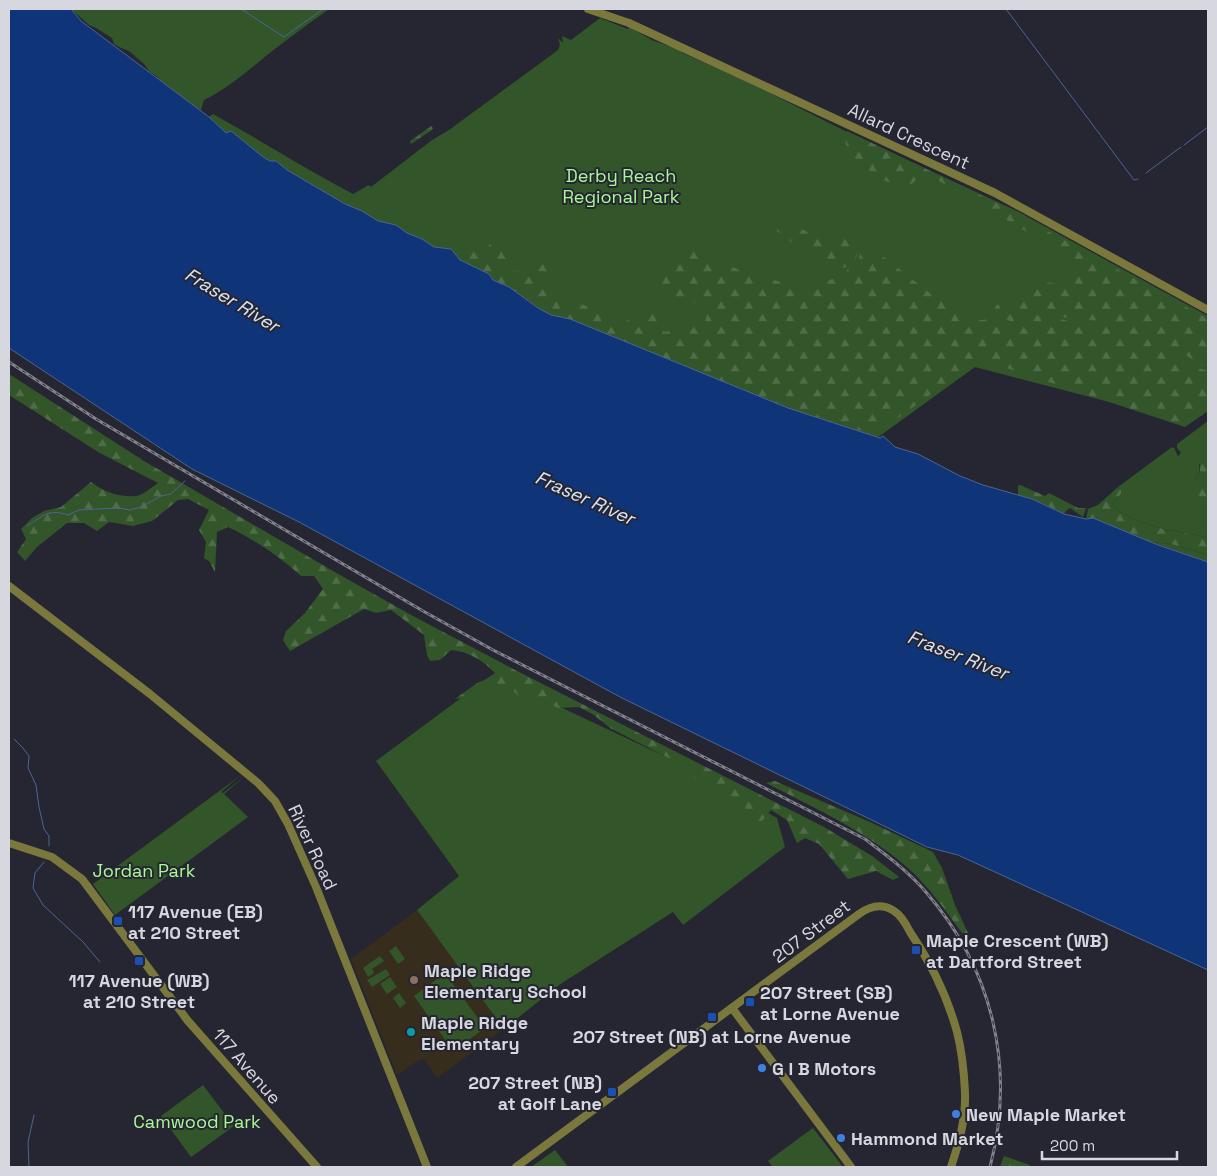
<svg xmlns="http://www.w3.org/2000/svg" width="1217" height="1176" viewBox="0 0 1217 1176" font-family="'Space Grotesk',sans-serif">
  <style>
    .education { fill: #372d1d }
    .green { fill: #325529 }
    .forest { fill: url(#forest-firs) }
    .wetland { fill: url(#wetland-marsh) }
    .water { fill: #0f3477; stroke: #4b6596 }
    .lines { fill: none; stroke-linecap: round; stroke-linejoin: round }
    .stream { stroke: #4b6596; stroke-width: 1 }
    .secondary { stroke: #7a783c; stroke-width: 8 }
    .rail-casing { stroke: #83838d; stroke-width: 3 }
    .rail { stroke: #262632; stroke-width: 1; stroke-dasharray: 4; stroke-linecap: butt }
    .transit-dot { fill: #1a4fb4; stroke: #262632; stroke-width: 2 }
    .education-dot { fill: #8d6e63; stroke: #262632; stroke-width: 2 }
    .culture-dot { fill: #0f9aa8; stroke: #262632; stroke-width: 2 }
    .shop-dot { fill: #3f7fe0; stroke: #262632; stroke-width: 2 }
    .labels { text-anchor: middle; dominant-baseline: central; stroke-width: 4; stroke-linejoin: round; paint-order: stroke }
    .street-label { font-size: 18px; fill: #d7d7df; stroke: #262632 }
    .park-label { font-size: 18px; fill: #aaf996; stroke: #262632 }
    .poi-label { font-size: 18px; font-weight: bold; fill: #d7d7df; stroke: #262632; text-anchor: start }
    .water-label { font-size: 19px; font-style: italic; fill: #d6e2f6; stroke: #262632 }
  </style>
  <defs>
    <pattern id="forest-firs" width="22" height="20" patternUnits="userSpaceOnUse" patternTransform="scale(1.25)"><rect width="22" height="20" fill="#325529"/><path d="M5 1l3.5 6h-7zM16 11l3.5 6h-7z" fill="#4f6d48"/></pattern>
    <pattern id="wetland-marsh" width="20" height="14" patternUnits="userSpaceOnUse" patternTransform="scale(1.25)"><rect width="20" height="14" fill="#325529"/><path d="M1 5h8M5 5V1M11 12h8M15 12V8" fill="none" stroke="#4f6d48"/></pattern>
  </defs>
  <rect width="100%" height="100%" fill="#262632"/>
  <polygon class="education" points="417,910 504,1029 437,1078 425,1060 419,1060 397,1075 351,959"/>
  <g class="green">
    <path d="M71 9H329C304 27 279 45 255 65 238 79 224 90 204 100L201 110 177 96 155 75 149 71 144 64 129 51 119 47 114 44 112 38 96 28 89 25Z"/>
    <path d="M600 18 628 29 629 27 652 40 682 51 681 52 685 54 748 82 847 132 1017 211 1208 316V410L1190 423 975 367 877 438 789 410 564 319 329 195 287 170 276 161H271L263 157 231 131 226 133 209 117 213 114C260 140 306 169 353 194L369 185 371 187 432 140 449 130 558 50 560 45 558 38 563 43 562 36 571 40Z"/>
    <path d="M1208 421V467L1199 464 1200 474 1196 478 1191 488 1200 500 1208 505V538C1196 534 1183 533 1170 530 1151 527 1132 519 1115 509L1113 504 1121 494V490L1118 487 1172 447 1174 448 1178 456 1181 453 1177 448V444Z"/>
    <polygon points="1151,542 1171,544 1208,555 1208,562"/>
    <polygon points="492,675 688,767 777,818 785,847 683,925 673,912 559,985 504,1029 417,910 459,876 376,761"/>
    <polygon points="241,775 221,792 223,793 244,777 224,794 248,817 115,915 93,884"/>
    <polygon points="396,946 405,959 398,964 389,951"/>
    <polygon points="380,956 384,961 372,969 374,973 368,977 363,968"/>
    <polygon points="386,969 390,975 372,987 367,980"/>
    <polygon points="445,973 485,1028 453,1051 414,996"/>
    <polygon points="390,977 397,987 387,994 380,984"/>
    <polygon points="399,993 406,1003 400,1008 393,998"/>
    <polygon points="203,1085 234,1126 191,1157 161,1116"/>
    <polygon points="813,1128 843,1167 773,1167 768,1161"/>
    <polygon points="555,1150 568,1167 531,1167"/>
  </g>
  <g class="forest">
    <path d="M847 131 991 200 1208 319V367C1192 363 1180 348 1164 342L1143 348 1132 340 1125 331 1107 321 1070 319 1044 311 1031 315 1017 324 996 315 995 307 1002 301 1020 296 1041 284 1047 282 1061 285 1070 281 1074 271V261L1072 258 922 171C917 177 914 185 906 187 893 190 854 161 848 150 845 144 845 137 847 131Z"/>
    <path d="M784 225 799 228 826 240C843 233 846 235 862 242 857 247 859 249 857 255 855 261 849 265 844 268 817 255 800 252 777 231L778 226Z"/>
    <polygon points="491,244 501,250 509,258 506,261 504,266 484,251 485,248"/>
    <path d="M864 244 888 260 927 291 947 305 960 310 974 321 996 318 1019 327 1034 316 1044 314 1068 321 1103 323 1125 334 1127 336 1126 342C1133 344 1137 351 1144 351 1153 351 1160 345 1169 348L1195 367 1208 371V411L1185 427 979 359 875 435 788 408 570 319 551 315 538 308 518 292 493 280 460 260 456 253 458 247 463 250 478 252 480 256C488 257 490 262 496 266 514 278 529 266 546 262L555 266 543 278 545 284 575 302 601 311 619 324 630 319 639 321 653 313 660 314 664 322 662 329 665 332 705 322 707 314 704 305C677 298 655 301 662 265L683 249C698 244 718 261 732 267 763 279 813 295 843 273 847 270 856 264 859 258 861 252 859 248 864 244Z"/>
    <path d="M9 374 144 461 340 575 413 616 517 671 824 827 872 856 899 877 893 880 876 871 848 879 819 844 805 838 797 843 787 820 771 810 762 821 745 819 748 810 695 779 688 768 610 728 594 715 579 707 559 708 533 698 525 701 507 686 496 684 476 691 468 697 455 699 477 683 489 678 495 673C482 660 470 652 451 650L440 660 430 661 427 655 424 635 391 610 376 613 364 609 290 651 283 640 286 631 305 613 323 589 314 576H301C279 556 255 540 228 527L217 532 215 572 209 561 204 558 206 542 199 530 209 510 188 499 178 500 152 521 133 526 109 522 97 531 84 523H67L37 547 25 561 17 552 26 539 21 529 32 518 44 511 61 507 91 482C104 492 121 498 137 496 144 494 152 487 158 483L98 452 9 395Z"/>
    <path d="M1200 463 1208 467V505L1190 496C1189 489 1195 478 1200 474Z"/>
    <polygon points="1020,485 1045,496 1049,493 1078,508 1086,508 1083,517 1070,508 1067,510 1064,514 1042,503 1018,495 1018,486"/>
    <path d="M1118 487 1121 490V494L1113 504 1115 509C1132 519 1151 527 1170 530 1183 533 1196 534 1208 538V555L1171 544 1151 542 1093 518 1086 519 1088 509 1098 505Z"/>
    <path d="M775 781 870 822 933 852 942 868 955 905 968 933H962C945 910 929 887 908 868 866 831 816 809 766 783Z"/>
    <polygon points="1004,1156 1030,1165 1029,1167 1000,1167"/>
  </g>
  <polygon class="wetland" points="431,126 433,128 432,130 411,144 410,141 413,139"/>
  <polygon class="water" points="9,9 71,9 81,21 209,117 226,133 231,131 263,157 270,161 276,161 287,170 345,204 362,211 378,221 396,225 407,233 422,239 434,247 451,249 460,260 489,274 493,280 509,287 538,308 551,315 570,319 788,408 880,438 883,436 895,447 918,454 960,476 983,485 1032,499 1064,514 1086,519 1093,518 1158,545 1208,562 1208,970 958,855 927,847 620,697 299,522 192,469 9,348"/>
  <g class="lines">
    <g class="stream">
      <polyline points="241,9 284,37 323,9"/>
      <polyline points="1006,9 1134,180 1138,179"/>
      <polyline points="1184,145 1208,127"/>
      <polyline points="1146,173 1181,147"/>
      <path d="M27 526C43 517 47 508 68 515L79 510 118 508 130 510 141 507 161 496 171 494 185 481"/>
      <polyline points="14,739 22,747 29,756 28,768 36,785 39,807 44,829 49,836 49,846"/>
      <polyline points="44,862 35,873 33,888 43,905 83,942 100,962"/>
      <polyline points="29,1167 28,1142 34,1115"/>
    </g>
    <g class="secondary">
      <polyline points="588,9 629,23 995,193 1208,310"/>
      <polyline points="9,586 150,694 258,783 275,801 288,824 316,887 427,1167"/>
      <polyline points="9,843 52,857 82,879 188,1021 317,1167"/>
      <polyline points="732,1008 851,1167"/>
      <path d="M516 1167 859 914C870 906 882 903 894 911 901 915 906 924 910 932 931 963 947 995 957 1032 962 1051 964 1072 965 1092 966 1119 959 1143 951 1167"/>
    </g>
    <defs>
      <path id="rail" d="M9 362 96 419 423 611 493 650 865 839C886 855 908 871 925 891 993 969 1016 1068 990 1167"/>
    </defs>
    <use href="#rail" class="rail-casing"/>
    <use href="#rail" class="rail"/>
  </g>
  <g class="transit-dot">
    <rect x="113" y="916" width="10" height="10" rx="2.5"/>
    <rect x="911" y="945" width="10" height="10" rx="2.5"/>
    <rect x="134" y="956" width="10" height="10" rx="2.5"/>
    <rect x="745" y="997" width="10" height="10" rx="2.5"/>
    <rect x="707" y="1012" width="10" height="10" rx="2.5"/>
    <rect x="607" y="1087" width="10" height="10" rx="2.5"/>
  </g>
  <circle class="education-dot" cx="414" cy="980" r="5"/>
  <circle class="culture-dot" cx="411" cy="1032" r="5"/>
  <g class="shop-dot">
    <circle cx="762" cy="1068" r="5"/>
    <circle cx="956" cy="1114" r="5"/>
    <circle cx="841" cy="1138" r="5"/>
  </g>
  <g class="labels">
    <g class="street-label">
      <text transform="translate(909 136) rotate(25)">Allard Crescent</text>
      <text transform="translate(313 847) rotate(65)">River Road</text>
      <text transform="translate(811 931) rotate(-37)">207 Street</text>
      <text transform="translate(247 1066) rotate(49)">117 Avenue</text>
    </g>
    <g class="park-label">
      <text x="621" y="175">Derby Reach<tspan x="621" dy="21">Regional Park</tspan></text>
      <text x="144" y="870">Jordan Park</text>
      <text x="197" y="1121">Camwood Park</text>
    </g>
    <g class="poi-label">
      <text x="128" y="911">117 Avenue (EB)<tspan x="128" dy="21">at 210 Street</tspan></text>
      <text x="926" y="940">Maple Crescent (WB)<tspan x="926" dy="21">at Dartford Street</tspan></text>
      <text x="424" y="970">Maple Ridge<tspan x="424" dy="21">Elementary School</tspan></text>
      <text x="139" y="980" text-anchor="middle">117 Avenue (WB)<tspan x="139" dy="21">at 210 Street</tspan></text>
      <text x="760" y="992">207 Street (SB)<tspan x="760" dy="21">at Lorne Avenue</tspan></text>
      <text x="421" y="1022">Maple Ridge<tspan x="421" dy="21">Elementary</tspan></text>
      <text x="712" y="1036" text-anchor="middle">207 Street (NB) at Lorne Avenue</text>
      <text x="772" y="1068">G I B Motors</text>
      <text x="602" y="1082" text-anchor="end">207 Street (NB)<tspan x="602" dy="21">at Golf Lane</tspan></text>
      <text x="966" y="1114">New Maple Market</text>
      <text x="851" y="1138">Hammond Market</text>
    </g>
    <g class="water-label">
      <text transform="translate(232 300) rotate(31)">Fraser River</text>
      <text transform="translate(585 498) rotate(24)">Fraser River</text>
      <text transform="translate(958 655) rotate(21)">Fraser River</text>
    </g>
  </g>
  <rect width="1217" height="1176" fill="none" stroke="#d7d7df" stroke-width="20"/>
  <path d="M1042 1151v8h135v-8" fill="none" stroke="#d7d7df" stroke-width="2.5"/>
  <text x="1050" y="1151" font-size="15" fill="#d7d7df" stroke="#262632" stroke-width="4" paint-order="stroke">200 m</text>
</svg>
